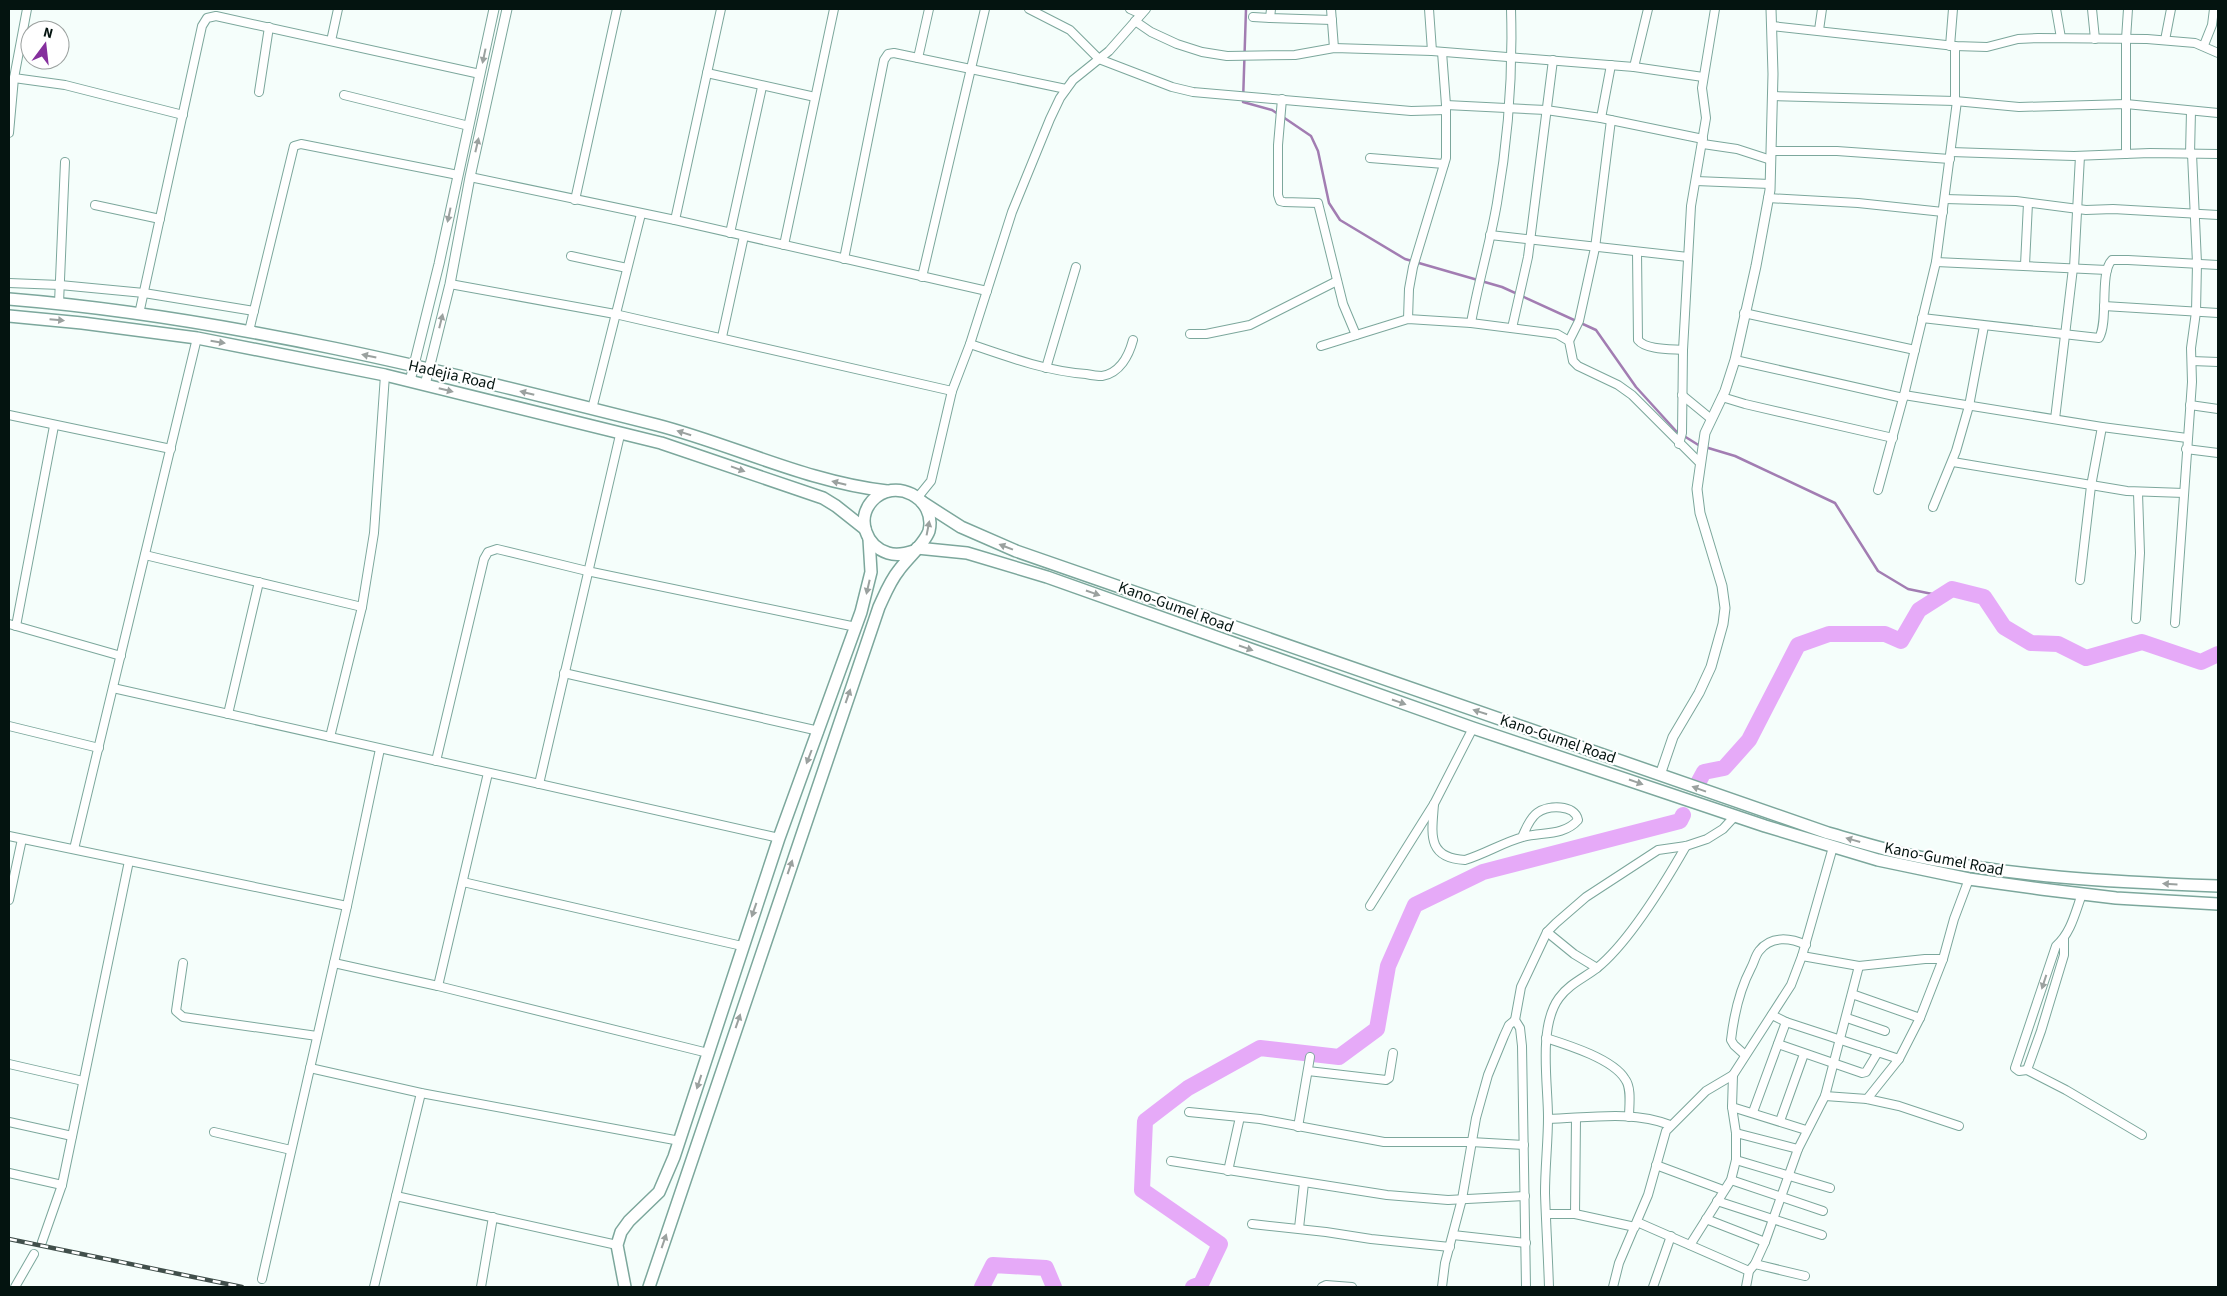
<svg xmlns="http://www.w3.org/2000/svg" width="2227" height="1296" viewBox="0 0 2227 1296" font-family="'Source Sans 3',sans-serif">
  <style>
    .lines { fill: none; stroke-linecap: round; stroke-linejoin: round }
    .stream { stroke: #a27db2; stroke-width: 2.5 }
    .river { stroke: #e6aaf8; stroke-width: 16 }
    .minor-casing { stroke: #7ca79c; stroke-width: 10 }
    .tertiary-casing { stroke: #7ca79c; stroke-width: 11 }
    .primary-casing { stroke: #7ca79c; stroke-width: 14 }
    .minor { stroke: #fff; stroke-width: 8 }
    .tertiary { stroke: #fff; stroke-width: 9 }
    .primary { stroke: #fff; stroke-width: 11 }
    .rail-casing { stroke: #414f4b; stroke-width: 4.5 }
    .rail { stroke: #fff; stroke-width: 2.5; stroke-dasharray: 8; stroke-linecap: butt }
    .oneway { fill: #9ba19f }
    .labels { text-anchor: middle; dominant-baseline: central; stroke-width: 4.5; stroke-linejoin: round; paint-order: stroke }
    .street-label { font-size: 16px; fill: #041410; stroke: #fff }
  </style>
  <rect width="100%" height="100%" fill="#f5fefb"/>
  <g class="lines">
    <g class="stream">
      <polyline points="1246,9 1243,102 1272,110 1278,114"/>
      <polyline points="1283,117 1311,136 1318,151 1329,203 1340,220 1405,259 1502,287 1596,330 1636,387 1676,431 1700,446"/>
      <polyline points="1705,447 1735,456 1835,503 1878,571 1908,589 1942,596"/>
    </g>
    <g class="river">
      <polyline points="1698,783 1704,772 1724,768 1749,740 1798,645 1829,634 1885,634 1901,641 1919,610 1952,589 1984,597 2004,627 2031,643 2058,644 2086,658 2142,642 2201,662 2218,654"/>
      <polyline points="982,1287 993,1265 1046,1268 1054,1287"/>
      <polyline points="1193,1287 1201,1284 1220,1244 1142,1190 1145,1121 1188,1088 1260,1048 1339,1057 1377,1029 1388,966 1415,905 1483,872 1680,821 1683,815"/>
    </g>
    <defs>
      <g id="minor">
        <polyline points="1029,9 1070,30 1099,59 1172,87 1193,92 1411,111 1446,110"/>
        <polyline points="1130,9 1141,14"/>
        <polyline points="1271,9 1270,18 1332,20"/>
        <polyline points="1331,9 1334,48"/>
        <polyline points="1429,9 1432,51"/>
        <polyline points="2056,9 2061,38"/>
        <polyline points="2092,9 2095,39"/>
        <polyline points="1253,17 1270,18"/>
        <polyline points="1135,21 1151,32 1177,44 1202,52 1227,56 1295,55 1334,48 1432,51 1634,67 1703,77"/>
        <polyline points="1772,26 1955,46 1987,47 2018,39 2038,38 2147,39 2195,43 2218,53"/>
        <polyline points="1819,30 1822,9"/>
        <polyline points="2165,40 2171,9"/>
        <polyline points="331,41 338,9"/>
        <polyline points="2204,45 2212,25 2214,9"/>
        <polyline points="1950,46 1953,9"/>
        <polyline points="918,58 929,9"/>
        <polyline points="1634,67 1648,9"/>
        <polyline points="707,73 815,97"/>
        <polyline points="14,78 65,85 183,115"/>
        <polyline points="259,92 269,27"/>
        <polyline points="344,95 469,126"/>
        <polyline points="1773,96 1955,101 2019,107 2126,104 2218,113"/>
        <polyline points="1282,99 1278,145 1278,195 1280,201 1284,202 1318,203 1343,304 1356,335"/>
        <polyline points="1955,101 1955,46"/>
        <polyline points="1446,105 1546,110 1601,118 1703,139"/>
        <polyline points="1601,118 1611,65"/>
        <polyline points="9,133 14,78 27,9"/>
        <polyline points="1703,144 1737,149 1771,160"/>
        <polyline points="1771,151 1837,151 1950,159"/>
        <polyline points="1951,152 2074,156 2150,153 2218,154"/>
        <polyline points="2126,154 2126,39 2128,9"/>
        <polyline points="2190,154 2191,111"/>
        <polyline points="1370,158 1444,164"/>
        <polyline points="470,177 675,220 987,291"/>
        <polyline points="1696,181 1770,184"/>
        <polyline points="1768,198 1858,203 1943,212"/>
        <polyline points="1945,199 2016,201 2086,210 2113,209 2218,215"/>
        <polyline points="575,200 617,9"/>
        <polyline points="95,205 160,219"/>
        <polyline points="675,220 721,9"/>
        <polyline points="730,233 762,87"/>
        <polyline points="1490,235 1688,257"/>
        <polyline points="784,245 834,9"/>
        <path d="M1637 252 1638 340C1646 350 1671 349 1683 350"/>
        <polyline points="571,256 627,268"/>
        <polyline points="844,259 884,60 888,54 894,53 1066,89"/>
        <polyline points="1936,262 2107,270"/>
        <polyline points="2025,265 2028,203"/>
        <polyline points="2074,268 2080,156"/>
        <polyline points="922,277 985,9"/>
        <polyline points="9,283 60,285 144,293 254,311"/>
        <polyline points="450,284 615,314 952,391"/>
        <polyline points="59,303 65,162"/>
        <polyline points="2104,306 2218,313"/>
        <polyline points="1744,313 1915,350"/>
        <polyline points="139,314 202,26 207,18 216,16 480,74"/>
        <path d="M1922 318 2099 338C2109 321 2099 273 2112 260H2128L2218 265"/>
        <polyline points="1408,319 1409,289 1413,267 1446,158 1446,105 1442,52"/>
        <path d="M1471 323C1478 283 1490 244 1497 203 1508 140 1513 73 1511 9"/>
        <polyline points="1512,328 1528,257 1553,60"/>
        <polyline points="249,331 294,146 301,144 458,175"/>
        <polyline points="1190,334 1206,334 1250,325 1337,281"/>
        <polyline points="722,337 744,236"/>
        <polyline points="1569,341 1579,321 1595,248 1611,120"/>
        <path d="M970 344C1008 357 1046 371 1086 374 1091 375 1097 376 1102 376 1120 373 1129 355 1133 340"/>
        <polyline points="1321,346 1408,319 1471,323 1557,334 1569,341 1573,361 1578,366 1618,385 1632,395 1700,463"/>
        <polyline points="1735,360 1903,398"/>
        <polyline points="2192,361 2218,362"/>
        <polyline points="1046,368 1076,267"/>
        <polyline points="1682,395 1710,418"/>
        <polyline points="1904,395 2102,427 2187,438"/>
        <polyline points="1722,397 1745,404 1893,438"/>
        <polyline points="2190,405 2218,409"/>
        <polyline points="592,409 641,214"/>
        <polyline points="9,415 171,449"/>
        <polyline points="2055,419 2073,268"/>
        <polyline points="1679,444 1682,433 1683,350 1691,206 1706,118 1702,88 1715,9"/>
        <polyline points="2186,449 2218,453"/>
        <polyline points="1953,462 2127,491 2184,493"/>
        <polyline points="1878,490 1904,395 1936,262 1957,101"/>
        <polyline points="918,497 931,481 952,391 970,344 1012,212 1050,119 1060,98 1073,80 1109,51 1146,9"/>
        <polyline points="1933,507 1956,451 1969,406 1984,326"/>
        <polyline points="145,555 362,607"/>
        <polyline points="2080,580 2091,486 2102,427"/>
        <polyline points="2136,619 2140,553 2138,493"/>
        <polyline points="2175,623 2192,382 2191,348 2196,312 2197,263 2192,154"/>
        <polyline points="9,624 121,656"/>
        <polyline points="16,626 54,426"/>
        <polyline points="564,673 819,731"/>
        <polyline points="113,688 779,838"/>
        <polyline points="228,714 259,582"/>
        <polyline points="9,726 99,748"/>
        <polyline points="330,737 362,607 374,533 385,375"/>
        <polyline points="436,761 484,559 488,552 497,549 587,571 856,627"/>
        <polyline points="539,784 620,435"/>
        <path d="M1434 804C1432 833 1426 858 1465 860 1485 854 1504 842 1523 837 1542 832 1564 836 1578 820 1575 804 1548 805 1537 813 1529 819 1526 829 1522 837"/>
        <polyline points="9,836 347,906"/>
        <polyline points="74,849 197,338"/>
        <polyline points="463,882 742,946"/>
        <path d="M2082 894C2075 913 2071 933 2056 946L2015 1068 2019 1071 2027 1070 2066 1090 2142 1135"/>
        <polyline points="9,900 22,839"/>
        <polyline points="1370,906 1434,804 1473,728"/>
        <polyline points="1547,932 1574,954 1597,968"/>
        <polyline points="1802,956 1859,966 1925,959 1943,959"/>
        <polyline points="183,963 176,1011 183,1017 317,1036"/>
        <polyline points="334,963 438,986 708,1053"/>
        <polyline points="438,986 488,773"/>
        <polyline points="1852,994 1920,1018"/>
        <polyline points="1772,1015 1786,1022 1899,1059"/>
        <polyline points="1847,1018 1885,1031"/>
        <path d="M1546 1038C1568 1045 1613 1059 1625 1079 1632 1088 1629 1106 1629 1117"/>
        <polyline points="1778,1044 1862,1073 1866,1072 1878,1052"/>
        <path d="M1745 1055 1734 1045 1731 1040C1734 1014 1739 991 1751 968 1754 963 1755 956 1759 951 1771 935 1791 938 1806 945"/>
        <polyline points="9,1064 83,1081"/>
        <polyline points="310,1068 421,1093 680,1141"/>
        <polyline points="2027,1070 2041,1031 2064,955 2064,939"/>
        <polyline points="1308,1071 1386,1080 1389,1078 1393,1053"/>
        <polyline points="1825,1096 1867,1099 1899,1106 1959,1126"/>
        <polyline points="1867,1099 1899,1059 1920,1018 1943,959 1954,919 1969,879"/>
        <polyline points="1732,1107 1806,1130"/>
        <polyline points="1189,1112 1260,1119 1384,1142 1471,1142 1524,1145"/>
        <polyline points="1753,1112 1786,1022"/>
        <path d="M1548 1119C1587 1118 1633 1110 1670 1125"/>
        <polyline points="1780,1121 1804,1054"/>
        <polyline points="9,1122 72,1136"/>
        <polyline points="1298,1127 1310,1057"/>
        <polyline points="214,1132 291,1150"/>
        <polyline points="1736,1133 1798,1149"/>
        <polyline points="1736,1160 1830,1188"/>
        <polyline points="1171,1161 1387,1195 1448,1200 1525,1196"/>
        <polyline points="1656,1165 1723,1190"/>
        <polyline points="1228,1171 1240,1117"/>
        <polyline points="9,1173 62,1185"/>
        <polyline points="1731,1180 1823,1211"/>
        <polyline points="396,1196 617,1245"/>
        <polyline points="1717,1201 1822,1235"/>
        <polyline points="1547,1214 1575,1214 1635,1227"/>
        <polyline points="1575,1214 1576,1118"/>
        <polyline points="1706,1219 1765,1242"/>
        <polyline points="1637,1222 1749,1271"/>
        <polyline points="1252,1224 1326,1232 1371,1239 1450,1247"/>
        <polyline points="1299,1228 1304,1183"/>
        <polyline points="1453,1235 1526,1243"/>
        <polyline points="42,1242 62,1185 129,861"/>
        <polyline points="1690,1245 1731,1180 1736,1160 1736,1133 1732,1107 1733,1075"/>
        <polyline points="1755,1264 1805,1276"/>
        <polyline points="262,1279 347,906 380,749"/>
        <polyline points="15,1287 34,1254"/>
        <polyline points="374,1287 421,1093"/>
        <polyline points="481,1287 493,1217"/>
        <polyline points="1322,1287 1326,1285 1352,1287"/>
        <polyline points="1442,1287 1445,1263 1462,1199 1476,1118 1488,1075 1504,1036 1509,1025 1515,1020"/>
        <polyline points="1526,1287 1522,1046 1520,1028 1515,1020 1521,987 1547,932 1556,923 1586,897 1658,850 1686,846 1707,839 1723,829 1735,816"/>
        <path d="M1549 1287C1548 1256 1546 1224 1545 1193 1545 1167 1548 1142 1548 1117 1548 1083 1538 1027 1559 998 1569 984 1584 978 1597 968 1628 943 1666 881 1686 846"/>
        <polyline points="1613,1287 1619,1263 1648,1195 1666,1131 1706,1091 1733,1075 1791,985 1802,956 1833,847"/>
        <polyline points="1653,1287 1671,1236"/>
        <polyline points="1746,1287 1749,1271 1755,1264 1765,1242 1798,1149 1825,1096 1859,966"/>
      </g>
      <g id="tertiary">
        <polyline points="410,381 439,264 494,9"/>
        <polyline points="425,385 450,284 470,177 507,9"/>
        <polyline points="1660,775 1673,737 1699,693 1711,667 1723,624 1725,608 1722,586 1700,513 1697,489 1705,433 1725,391 1735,360 1756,266 1770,190 1773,74 1771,9"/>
      </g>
      <g id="primary">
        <path d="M9 299C229 317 443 371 657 425 734 445 807 482 887 491"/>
        <polyline points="9,316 82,323 197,338 385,375 661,443 823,498 836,506 865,529"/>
        <path d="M922 502 961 527 1016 551 1828 833C1853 840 1879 848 1905 854 2008 877 2113 882 2218 886"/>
        <polyline points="917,548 967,553 1047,577 1473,728 1765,826 1878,860 1969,879 2041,889 2116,898 2218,904"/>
        <polyline points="625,1287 617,1245 621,1232 629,1221 659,1192 674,1157 779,838 861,612 871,572 869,539"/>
        <path d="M649 1287 879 607C885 594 890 581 899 570 907 559 925 543 929 531 937 498 894 476 872 501 856 519 866 546 888 553 897 556 905 554 914 551"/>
      </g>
    </defs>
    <use href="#minor" class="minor-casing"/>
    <use href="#tertiary" class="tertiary-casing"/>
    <use href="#primary" class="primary-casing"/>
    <use href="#minor" class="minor"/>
    <use href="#tertiary" class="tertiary"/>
    <use href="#primary" class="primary"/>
    <defs>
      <polyline id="rail" points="9,1239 242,1287"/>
    </defs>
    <use href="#rail" class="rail-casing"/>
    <use href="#rail" class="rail"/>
  </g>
  <defs><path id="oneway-solid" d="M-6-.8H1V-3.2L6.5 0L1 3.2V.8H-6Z" transform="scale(1.25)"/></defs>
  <g class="oneway">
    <use href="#oneway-solid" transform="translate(484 56) rotate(102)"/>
    <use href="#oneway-solid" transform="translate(477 145) rotate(-77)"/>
    <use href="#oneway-solid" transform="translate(449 215) rotate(102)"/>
    <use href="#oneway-solid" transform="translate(57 320) rotate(5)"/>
    <use href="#oneway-solid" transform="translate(441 321) rotate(-76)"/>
    <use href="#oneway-solid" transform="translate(218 342) rotate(9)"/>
    <use href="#oneway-solid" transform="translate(369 356) rotate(-168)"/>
    <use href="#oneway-solid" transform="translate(446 390) rotate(14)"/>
    <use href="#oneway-solid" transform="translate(527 393) rotate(-166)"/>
    <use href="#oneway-solid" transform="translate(684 433) rotate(-163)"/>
    <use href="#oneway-solid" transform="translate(738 469) rotate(20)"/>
    <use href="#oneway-solid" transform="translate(839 483) rotate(-166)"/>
    <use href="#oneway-solid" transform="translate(928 528) rotate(-79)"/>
    <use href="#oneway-solid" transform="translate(1006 547) rotate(-159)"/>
    <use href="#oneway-solid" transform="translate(868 587) rotate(103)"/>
    <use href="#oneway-solid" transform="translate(1093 593) rotate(19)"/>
    <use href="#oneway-solid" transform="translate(1246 648) rotate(19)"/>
    <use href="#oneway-solid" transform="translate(848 696) rotate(-71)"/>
    <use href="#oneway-solid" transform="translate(1399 702) rotate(19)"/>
    <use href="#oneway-solid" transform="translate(1480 712) rotate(-162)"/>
    <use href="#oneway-solid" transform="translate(809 757) rotate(111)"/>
    <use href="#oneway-solid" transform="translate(1636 782) rotate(19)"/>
    <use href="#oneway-solid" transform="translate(1699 789) rotate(-160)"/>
    <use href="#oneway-solid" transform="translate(1853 840) rotate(-164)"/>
    <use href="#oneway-solid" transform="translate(790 867) rotate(-71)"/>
    <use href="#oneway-solid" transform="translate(2170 884) rotate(-177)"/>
    <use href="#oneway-solid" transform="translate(754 910) rotate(109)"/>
    <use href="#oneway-solid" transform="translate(2044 982) rotate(108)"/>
    <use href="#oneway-solid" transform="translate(738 1021) rotate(-71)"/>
    <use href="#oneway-solid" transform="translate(699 1082) rotate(108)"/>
    <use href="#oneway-solid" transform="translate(664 1241) rotate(-71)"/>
  </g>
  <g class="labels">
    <g class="street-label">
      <text transform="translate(452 375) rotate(13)">Hadejia Road</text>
      <text transform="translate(1176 607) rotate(20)">Kano-Gumel Road</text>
      <text transform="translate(1558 739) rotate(19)">Kano-Gumel Road</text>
      <text transform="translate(1944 859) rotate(11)">Kano-Gumel Road</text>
    </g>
  </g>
  <rect width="2227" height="1296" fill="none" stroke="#041410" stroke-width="20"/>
  <g transform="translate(45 45) rotate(15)"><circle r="24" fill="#ffffff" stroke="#9ba19f"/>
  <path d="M0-4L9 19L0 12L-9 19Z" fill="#852f9d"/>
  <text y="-8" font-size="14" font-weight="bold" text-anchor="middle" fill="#041410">N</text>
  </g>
</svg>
